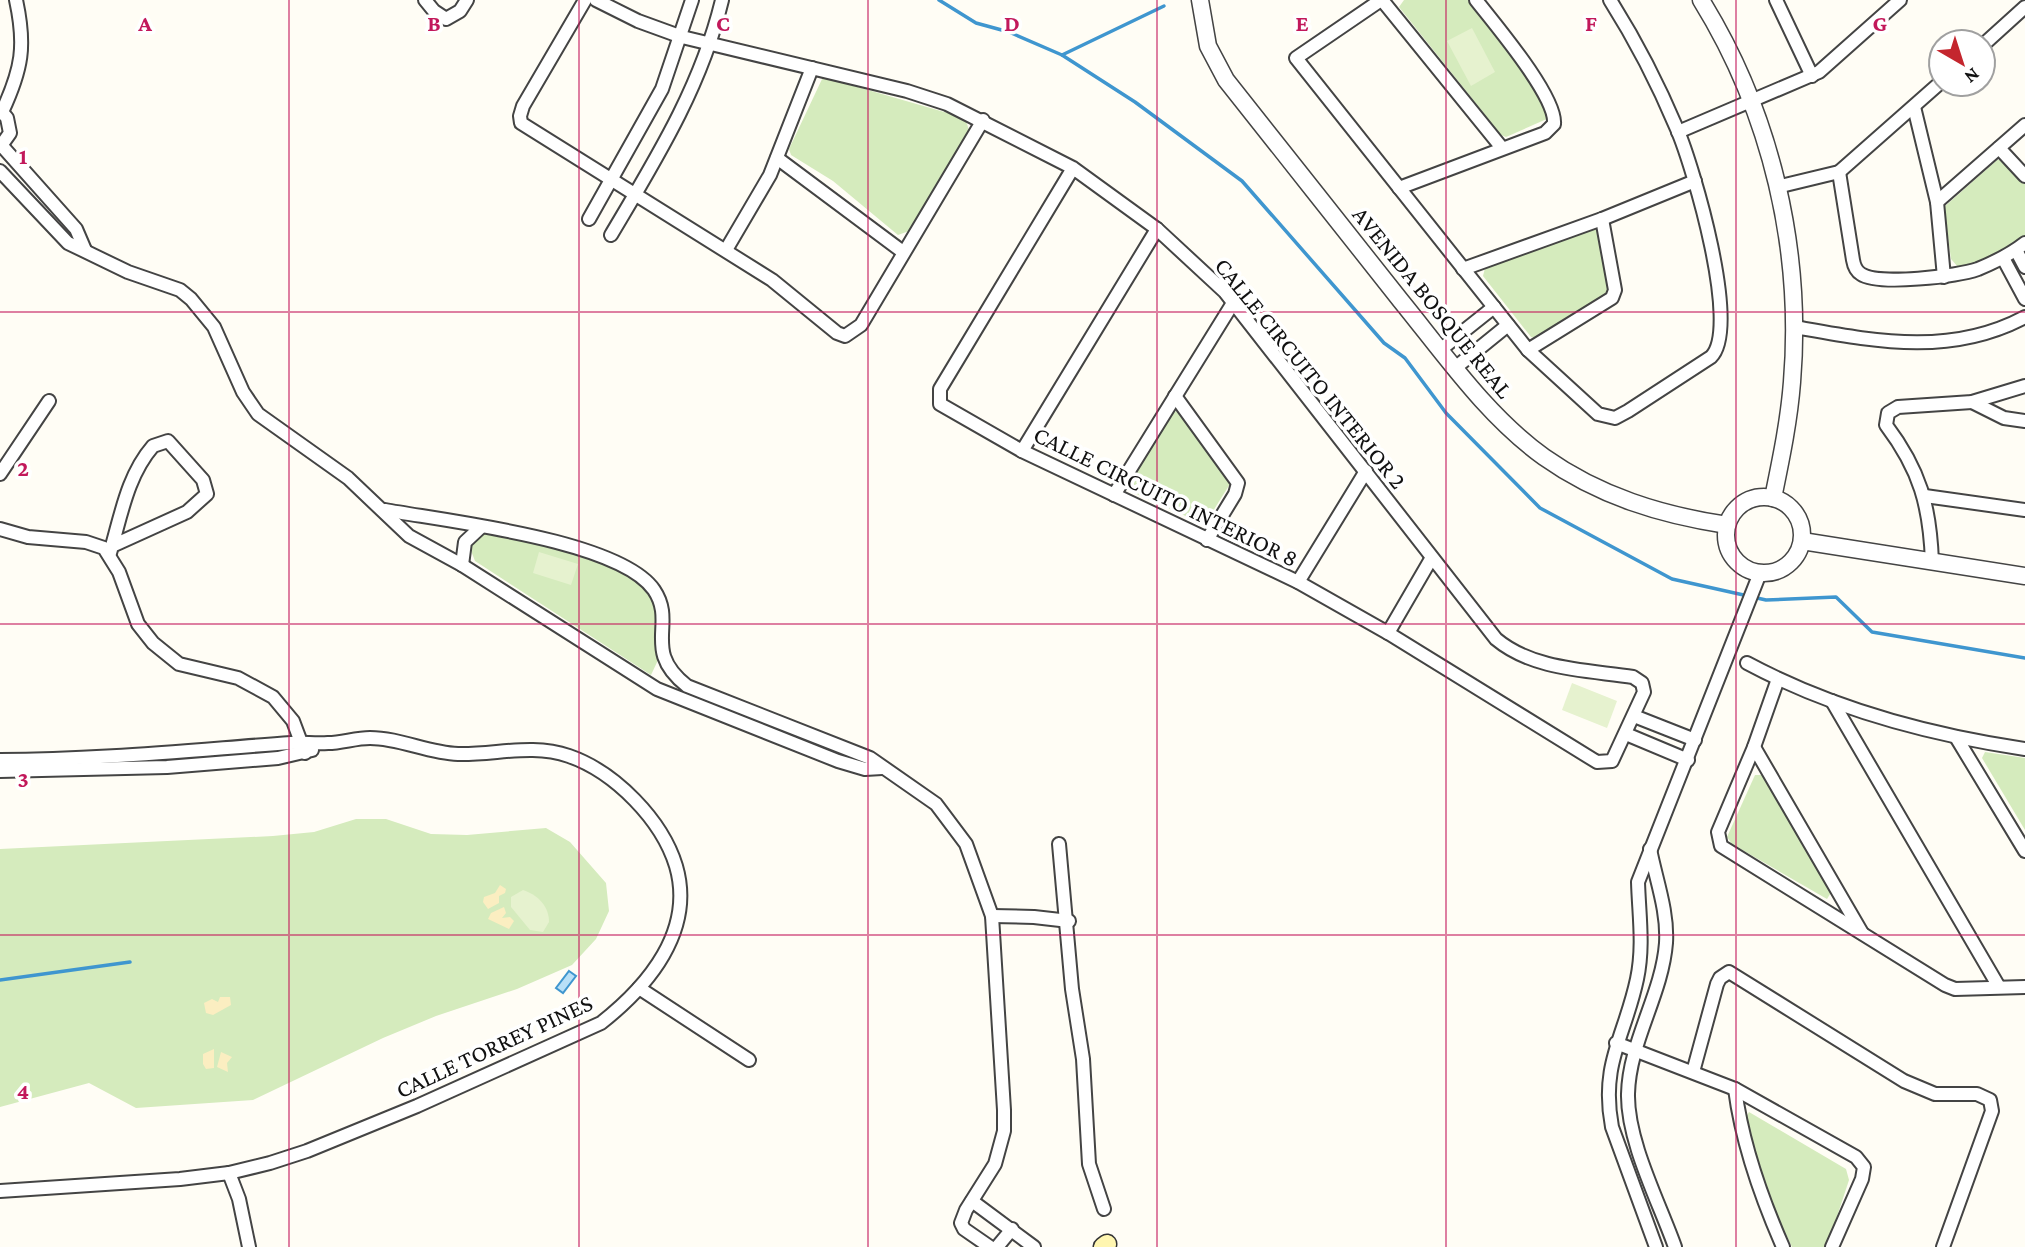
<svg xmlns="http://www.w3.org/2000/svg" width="2025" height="1247" viewBox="0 0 2025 1247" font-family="'Crimson Pro',serif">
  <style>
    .green { fill: #d5ebbd }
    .sand { fill: #fbeec1 }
    .pitch { fill: #e6f2cf }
    .water { fill: #b9e0f7; stroke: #3f96cf; stroke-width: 2 }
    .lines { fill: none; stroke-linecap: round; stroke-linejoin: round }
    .stream { stroke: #3f96cf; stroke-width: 3.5 }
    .minor-casing { stroke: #444; stroke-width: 16 }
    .tertiary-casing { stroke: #444; stroke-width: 19 }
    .secondary-casing { stroke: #333; stroke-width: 21 }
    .minor { stroke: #fff; stroke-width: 12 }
    .tertiary { stroke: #fff; stroke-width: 16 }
    .secondary { stroke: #fff6b0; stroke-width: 18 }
    .grid { fill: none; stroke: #c2185b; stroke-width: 2; stroke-opacity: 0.55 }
    .labels { text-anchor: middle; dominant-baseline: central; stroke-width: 7; stroke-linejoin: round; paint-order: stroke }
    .street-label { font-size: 24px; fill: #111; stroke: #fff }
    .grid-label { font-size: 23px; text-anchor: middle; font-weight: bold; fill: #c2185b; stroke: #fff; stroke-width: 7; stroke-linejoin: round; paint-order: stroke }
  </style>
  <rect width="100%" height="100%" fill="#fffdf5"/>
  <g class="green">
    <polygon points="1404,0 1470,0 1522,62 1549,118 1506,137 1501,135 1399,7"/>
    <polygon points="823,77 965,118 969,130 909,231 898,235 833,181 791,155 789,149"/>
    <polygon points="1997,160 2005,160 2025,183 2025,237 1982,261 1958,267 1951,259 1944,207"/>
    <polygon points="1595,225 1601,229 1610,283 1609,292 1536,338 1531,337 1483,276 1485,268"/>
    <polygon points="1173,411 1179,412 1230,477 1230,484 1208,519 1199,522 1130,491 1129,484"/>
    <polygon points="489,530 564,547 631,574 655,597 655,635 659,658 651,675 475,561 470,548 472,540"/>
    <polygon points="1985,752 2025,758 2025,830 1982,758"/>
    <polygon points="1755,775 1762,775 1832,891 1827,899 1732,844 1727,837"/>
    <polygon points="356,819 386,819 431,834 467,835 546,828 570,842 606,883 609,911 596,939 572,965 517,989 436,1016 383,1038 253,1100 136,1108 89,1083 0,1107 0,849 273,836 314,832"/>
    <polygon points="1749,1112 1846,1169 1849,1180 1827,1247 1792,1247 1777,1215 1744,1121"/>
  </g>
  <g class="sand">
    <polygon points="500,885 506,889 505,893 499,896 499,903 488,909 483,902 484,897 495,893"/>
    <polygon points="504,907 506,913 502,918 510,917 514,921 509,929 488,919 491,913"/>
    <polygon points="220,997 230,997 231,1005 213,1015 206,1013 204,1003 212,999 218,1002"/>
    <polygon points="214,1049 214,1068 206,1069 203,1064 203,1054"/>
    <polygon points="221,1052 232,1057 227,1063 228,1072 217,1067"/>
  </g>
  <g class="pitch">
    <polygon points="1472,28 1495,72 1471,86 1447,41"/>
    <polygon points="539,552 578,564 571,585 533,573"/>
    <polygon points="1572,683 1617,701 1607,728 1562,710"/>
    <path d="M523 890C538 895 549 906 549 922L543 932 530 930 511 907V897Z"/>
  </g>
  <polygon class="water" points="569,971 576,976 563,993 556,988"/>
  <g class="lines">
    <g class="stream">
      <polyline points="939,0 976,23 1009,32 1062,55 1135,102 1242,181 1384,343 1405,358 1446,413 1540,508 1672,579 1766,600 1836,597 1872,632 2025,658"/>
      <polyline points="1062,55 1164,6"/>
      <polyline points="0,980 130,962"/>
    </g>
    <defs>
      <g id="minor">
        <polyline points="425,0 434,11 446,19 460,11 467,0"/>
        <polyline points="585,0 523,106 520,116 521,123 772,280 837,333 845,336 861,325 983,120"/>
        <path d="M596 0 638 21 682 37 907 91 947 104 1073 168 1157 229 1225 292 1496 639C1533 670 1587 670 1633 677L1642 683 1644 692 1612 761 1597 762 1388 633 1298 582 1022 451 940 404V389L1073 168"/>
        <path d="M1381 0 1296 58 1528 350 1598 414 1615 418 1628 411 1711 357C1741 328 1693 166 1677 129 1658 84 1636 41 1610 0"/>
        <polyline points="1382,0 1502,148"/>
        <polyline points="1776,0 1812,76"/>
        <polyline points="1983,45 2025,7"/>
        <polyline points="1914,107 1937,202 1944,277"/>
        <polyline points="0,110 7,118 10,133 0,147"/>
        <path d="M2 112C22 69 26 46 16 0"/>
        <polyline points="1678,132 1819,72 1900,0"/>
        <polyline points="2,146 76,229 85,250"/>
        <polyline points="1999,148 2025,176"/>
        <polyline points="777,158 903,252"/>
        <polyline points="0,171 68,243 128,272 180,290 191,299 214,327 243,392 258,414 348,478 409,536 462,565 657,689 838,761 865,769 882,768"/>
        <path d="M1839 172 1853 260C1854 266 1856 271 1861 274 1878 286 1958 276 1978 269 1995 262 2011 254 2025 243"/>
        <polyline points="1777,187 1839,172 1941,82"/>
        <path d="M1399 188 1545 133 1554 124C1557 97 1494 23 1476 0"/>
        <polyline points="1937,202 2025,125"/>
        <polyline points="589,219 662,89 692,0"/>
        <path d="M611 235C656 159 701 87 722 0"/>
        <polyline points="726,250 770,175 812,68"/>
        <polyline points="2016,250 2025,267"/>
        <polyline points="2003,258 2025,299"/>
        <polyline points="1463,269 1602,219 1695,181"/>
        <path d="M1794 327C1874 341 1950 357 2025 317"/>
        <polyline points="1440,350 1494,307"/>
        <polyline points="1528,350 1612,298 1615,290 1602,219"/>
        <polyline points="1455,368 1508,325"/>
        <polyline points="1175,396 1238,483 1235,494 1207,540"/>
        <polyline points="1972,402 2004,418 2025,421"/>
        <polyline points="1022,451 1157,229"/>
        <polyline points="0,474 49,401"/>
        <polyline points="1114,495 1233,303"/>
        <polyline points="1925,496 2025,510"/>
        <path d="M385 510C445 521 620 540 654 590 677 624 641 650 687 686L870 758 936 804 966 844 992 916 1004 1110V1131L995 1164 966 1210 961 1223 964 1229 990 1247"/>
        <polyline points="0,529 28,537 86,542 104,548 119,572 138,624 153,643 179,664 238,678 273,697 293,721 305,753"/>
        <path d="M110 553C121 516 127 476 153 446L168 441 203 480 207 494 187 512 112 546"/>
        <path d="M1932 562C1930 506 1920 470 1886 425L1888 413 1898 407 1972 402 2025 386"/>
        <polyline points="462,565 465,542 481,527"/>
        <polyline points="1298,582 1366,471"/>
        <polyline points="1388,633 1431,559"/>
        <path d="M1747 663C1831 708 1931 735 2025 749"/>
        <polyline points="1778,679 1754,747 1718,832 1721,846 1945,985 1955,989 2025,987"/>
        <polyline points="1832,701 1999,987"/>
        <polyline points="1634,716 1695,740"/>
        <polyline points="1626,734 1688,760"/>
        <polyline points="1956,737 2025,851"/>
        <polyline points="1754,747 1862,933"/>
        <path d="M0 760C98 760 194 750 291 743 303 742 315 744 328 743 342 743 355 738 370 738 400 738 428 753 458 754 496 755 532 743 569 756 615 772 662 820 676 866 695 931 648 986 601 1023L417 1106 307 1151 270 1163 229 1173 180 1179 0 1191"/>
        <polyline points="0,771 167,767 278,758 312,750"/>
        <polyline points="1059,844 1072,989 1083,1059 1089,1164 1104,1209"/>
        <path d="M1650 849C1656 880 1668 911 1666 943 1662 995 1629 1042 1628 1094 1627 1141 1659 1202 1675 1247"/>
        <polyline points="992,916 1034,917 1069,921"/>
        <polyline points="639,988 749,1060"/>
        <polyline points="1616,1043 1735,1089 1856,1157 1864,1167 1862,1179 1832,1247"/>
        <polyline points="1693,1072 1717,984 1720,978 1729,972 1904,1081 1935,1094 1977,1094 1990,1100 1992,1111 1943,1247"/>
        <path d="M1735 1089C1742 1143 1761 1197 1783 1247"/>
        <polyline points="229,1173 239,1199 249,1247"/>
        <polyline points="972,1201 1034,1247"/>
        <polyline points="997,1247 1012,1229"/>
        <path d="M1656 1247 1612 1127C1600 1064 1625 1036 1637 979 1644 946 1639 915 1638 882L1760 573"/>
      </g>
      <g id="tertiary">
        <path d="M1200 0 1208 46 1226 80C1284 154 1343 227 1401 301 1445 355 1487 416 1544 457 1599 496 1661 515 1727 525"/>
        <path d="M1701 0C1771 113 1803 249 1792 382 1789 421 1781 459 1773 498"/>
        <circle cx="1764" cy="535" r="38"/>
        <polyline points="1802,541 2025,576"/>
      </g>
      <polyline id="secondary" points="1103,1247 1107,1244"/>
    </defs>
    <use href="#minor" class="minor-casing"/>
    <use href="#tertiary" class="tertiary-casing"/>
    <use href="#secondary" class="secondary-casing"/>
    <use href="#minor" class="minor"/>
    <use href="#tertiary" class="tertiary"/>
    <use href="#secondary" class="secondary"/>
  </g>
  <path class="grid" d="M289 0V1247M579 0V1247M868 0V1247M1157 0V1247M1446 0V1247M1736 0V1247M0 312H2025M0 624H2025M0 935H2025"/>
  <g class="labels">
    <g class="street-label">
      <text transform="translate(1433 302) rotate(51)">AVENIDA BOSQUE REAL</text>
      <text transform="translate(1311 373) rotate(51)">CALLE CIRCUITO INTERIOR 2</text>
      <text transform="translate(1166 496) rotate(26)">CALLE CIRCUITO INTERIOR 8</text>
      <text transform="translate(494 1046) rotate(-25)">CALLE TORREY PINES</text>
    </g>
  </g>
  <g class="grid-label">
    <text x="145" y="31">A</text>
    <text x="434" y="31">B</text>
    <text x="723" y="31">C</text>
    <text x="1012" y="31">D</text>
    <text x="1302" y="31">E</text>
    <text x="1591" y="31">F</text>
    <text x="1880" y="31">G</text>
    <text x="23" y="164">1</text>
    <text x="23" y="476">2</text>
    <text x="23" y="787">3</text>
    <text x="23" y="1099">4</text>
  </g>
  <g transform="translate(1962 63) rotate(141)"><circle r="33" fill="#ffffff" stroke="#a0a0a0" stroke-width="2"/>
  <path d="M0-5L12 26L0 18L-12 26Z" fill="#c4262e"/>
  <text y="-10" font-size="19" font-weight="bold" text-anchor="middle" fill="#111111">N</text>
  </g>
</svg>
